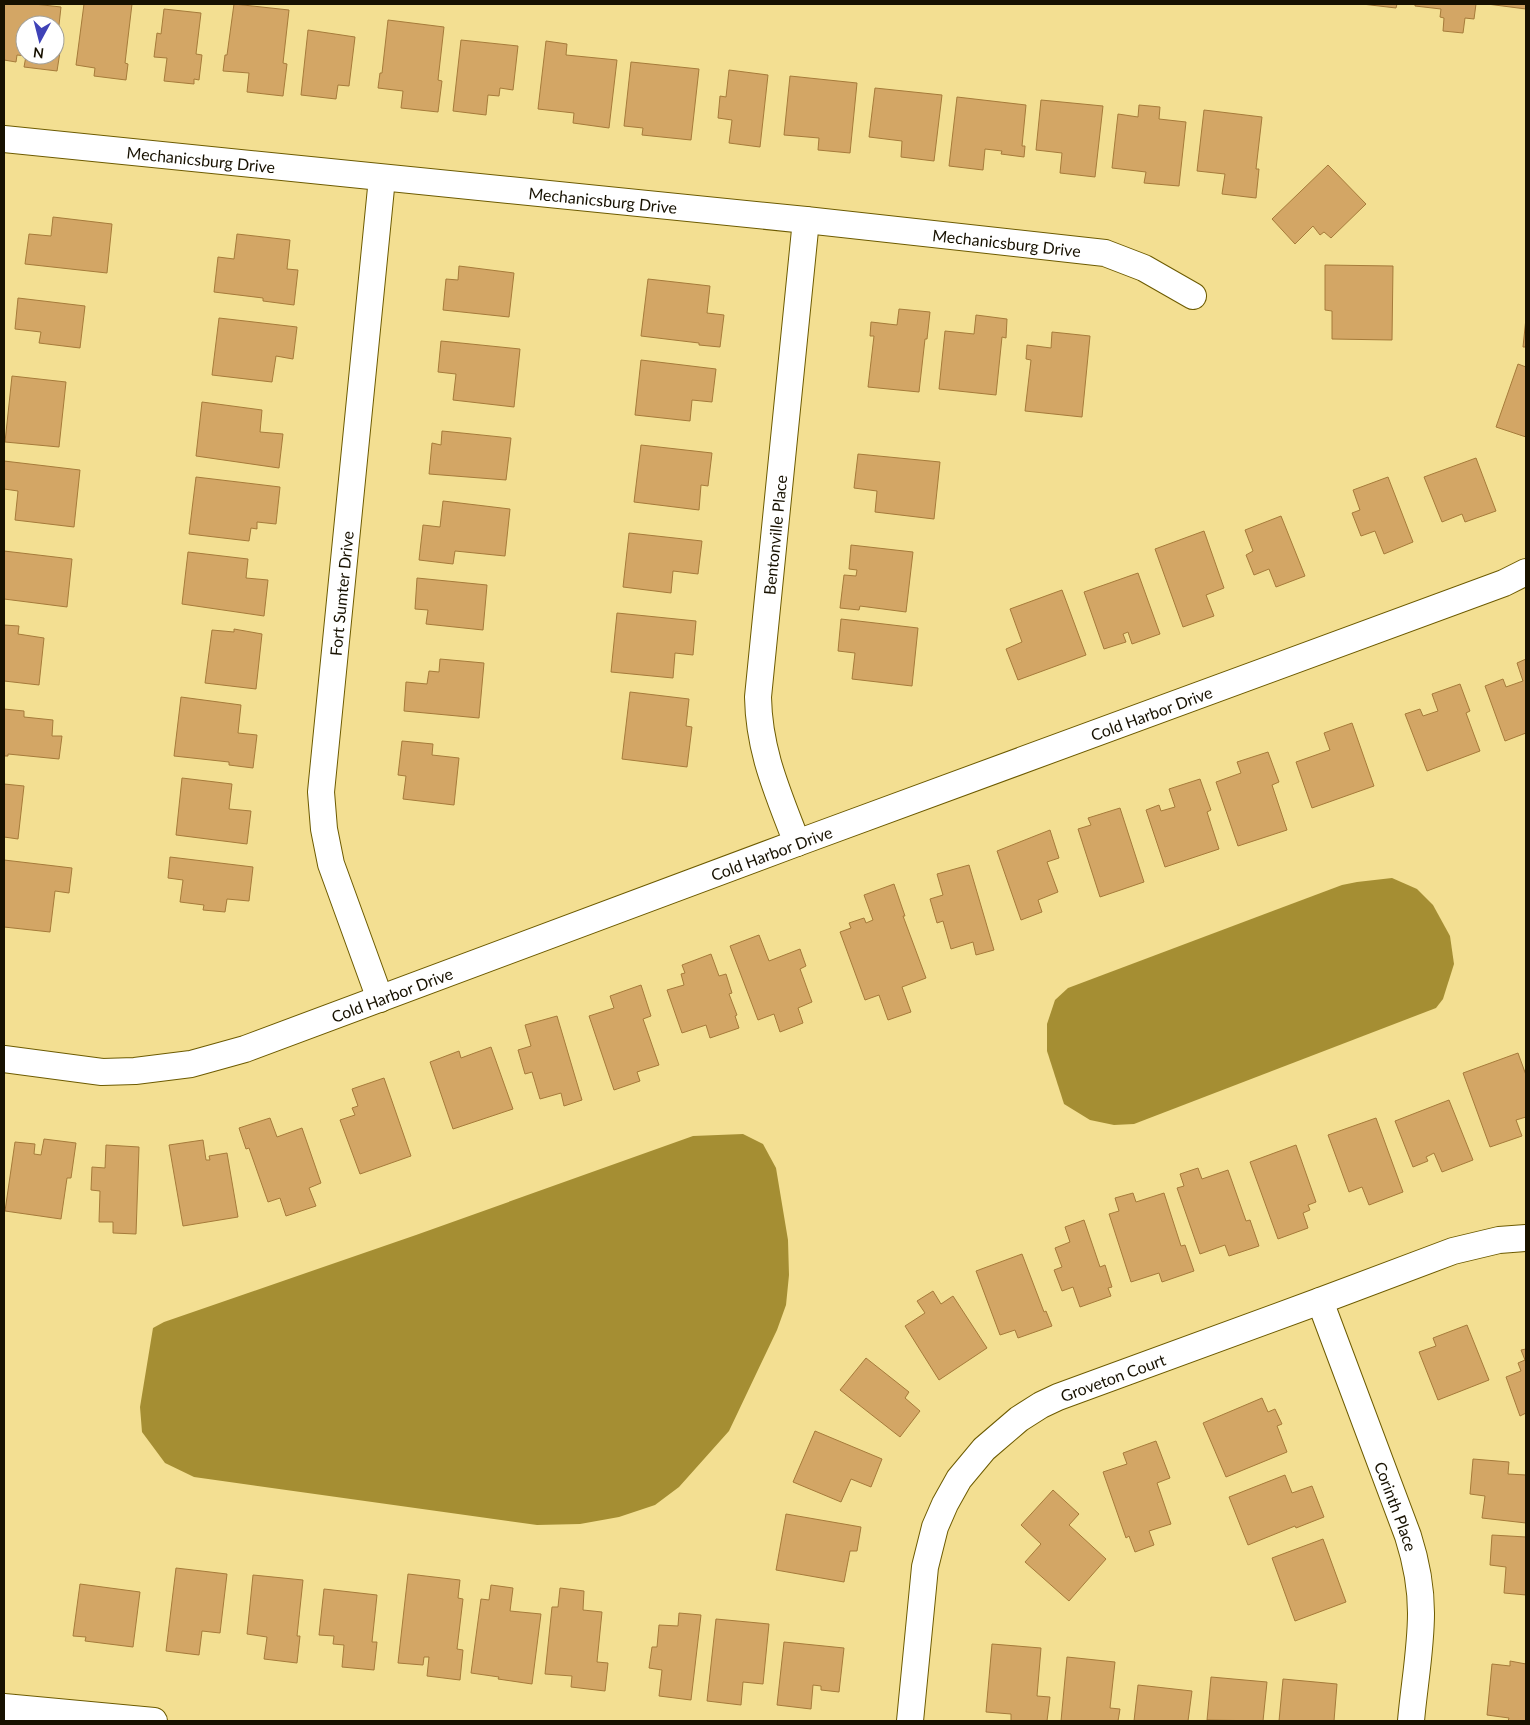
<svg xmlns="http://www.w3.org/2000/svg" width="1530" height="1725" viewBox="0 0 1530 1725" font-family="Lato,sans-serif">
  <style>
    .water { fill: #a58e33 }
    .building { fill: #d3a665; stroke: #a67b3a; fill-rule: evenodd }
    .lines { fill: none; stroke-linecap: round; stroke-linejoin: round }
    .street-casing { stroke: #6d5b00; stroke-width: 28 }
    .street { stroke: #fff; stroke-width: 26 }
    .labels { text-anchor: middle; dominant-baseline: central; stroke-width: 4.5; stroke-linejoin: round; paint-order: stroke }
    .street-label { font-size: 16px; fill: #171100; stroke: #fff }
  </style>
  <rect width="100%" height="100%" fill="#f3df92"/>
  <g class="water">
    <polygon points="1392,878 1417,889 1433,905 1450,936 1454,964 1443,999 1436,1008 1134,1124 1114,1125 1090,1120 1064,1104 1047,1051 1047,1024 1055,1000 1068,988 1342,885 1357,882"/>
    <polygon points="743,1134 763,1144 776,1168 788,1240 789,1275 786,1305 777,1330 729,1431 679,1487 655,1505 619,1517 580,1524 537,1525 194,1477 165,1463 142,1432 140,1407 153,1328 164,1322 416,1235 693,1136"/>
  </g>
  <g class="building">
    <path d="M4 4H34L61 7 56 52H60L57 71 24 67 26 56 17 55 16 62 4 60ZM25 25H55V55H25Z"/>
    <polygon points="84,4 132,4 125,63 128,64 126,80 94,76 95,68 76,65"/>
    <polygon points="234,4 289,10 283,63 287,64 283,96 247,92 249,73 223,71 225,55 227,55"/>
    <polygon points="1362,4 1397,4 1396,8"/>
    <polygon points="1415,4 1476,4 1474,19 1465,18 1463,33 1443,31 1444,18 1440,17 1441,9 1415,6"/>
    <polygon points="1487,4 1526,4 1526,9"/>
    <polygon points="164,9 201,13 196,54 202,55 199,80 194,79 194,84 164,81 167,58 154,57 157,33 161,34"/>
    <polygon points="388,20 444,27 438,80 442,81 438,112 401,108 403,91 378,88 380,73 382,73"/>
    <polygon points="308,30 355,37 349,86 338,85 336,99 301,95"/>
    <polygon points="461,40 518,46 513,90 500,88 499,96 488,95 486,115 453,111"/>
    <polygon points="546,41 567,44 566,55 617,60 609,128 573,123 574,113 538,109"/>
    <polygon points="631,62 699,69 691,140 642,135 643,128 624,126"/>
    <polygon points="729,70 768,75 760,147 729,143 732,120 718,118 720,96 726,97"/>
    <polygon points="790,76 857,83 850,153 818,150 819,138 784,135"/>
    <polygon points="875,88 942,95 934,161 901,157 902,141 869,137"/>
    <polygon points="957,97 1026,105 1022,146 1025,146 1024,157 1001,154 1002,151 985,149 983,170 949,166"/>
    <polygon points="1041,100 1103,106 1095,177 1060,173 1062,153 1036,150"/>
    <polygon points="1139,105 1160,107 1159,119 1186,122 1179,186 1144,183 1146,172 1112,168 1118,114 1138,117"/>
    <polygon points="1204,110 1262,117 1256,169 1259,169 1256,198 1222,194 1225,174 1197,171"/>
    <polygon points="1328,165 1366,204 1331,238 1324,232 1320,235 1313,226 1295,244 1272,219"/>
    <polygon points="53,217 112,224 107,273 25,264 29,234 51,236"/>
    <polygon points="237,234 290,240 287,269 298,270 294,305 263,301 263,298 214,292 218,257 234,259"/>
    <polygon points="1325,265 1393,266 1392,340 1332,339 1332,311 1325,310"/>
    <polygon points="459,266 514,273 509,317 443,310 446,279 458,280"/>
    <polygon points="648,279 710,286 707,313 724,315 720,347 699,345 699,343 641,336"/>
    <polygon points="18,298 85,306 80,348 39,343 41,332 15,329"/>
    <polygon points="899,309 930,312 927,339 925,339 919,392 868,387 874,336 870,336 871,322 897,325"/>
    <polygon points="976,315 1007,319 1006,338 1002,337 996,395 939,389 945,331 974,334"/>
    <polygon points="219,318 297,327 293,359 276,356 272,382 212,375"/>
    <polygon points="1526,318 1526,347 1523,347"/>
    <polygon points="1052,332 1090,336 1082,417 1025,411 1031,360 1026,359 1027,345 1051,348"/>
    <polygon points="441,341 520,349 514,407 453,400 456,374 438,372"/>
    <polygon points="641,360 716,369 712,402 692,400 690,421 635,415"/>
    <polygon points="1518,364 1526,367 1526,437 1496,427"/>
    <polygon points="12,376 66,382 59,447 5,442"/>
    <polygon points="202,402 262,410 260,432 283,434 279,468 196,456"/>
    <polygon points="442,431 511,438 506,480 429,474 432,443 441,445"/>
    <polygon points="641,445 712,453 708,486 701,485 699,510 634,502"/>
    <polygon points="858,454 940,462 934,519 875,512 877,491 854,488"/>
    <polygon points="1476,458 1496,511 1465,522 1462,514 1442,522 1424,477"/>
    <polygon points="4,461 80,470 74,527 15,520 18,491 4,489"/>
    <polygon points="196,477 280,487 276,524 257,522 257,529 251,528 249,541 189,534"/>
    <polygon points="1388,477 1413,542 1384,554 1375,531 1361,536 1352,513 1360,510 1353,490"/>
    <polygon points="443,501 510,509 505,556 455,551 453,564 419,560 423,525 440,527"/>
    <polygon points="1281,516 1305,576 1276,587 1269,569 1254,575 1246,555 1253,551 1245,530"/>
    <polygon points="1204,531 1224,588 1206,595 1214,616 1183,627 1155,549"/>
    <polygon points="629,533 702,541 698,574 673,571 671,593 623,587"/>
    <polygon points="851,545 913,552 906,612 860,606 859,610 840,608 844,575 856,576 857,570 849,569"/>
    <polygon points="4,551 72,559 67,607 4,599"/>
    <polygon points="188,552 248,559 246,578 268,580 264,616 182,604"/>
    <polygon points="1138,573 1160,634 1132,644 1128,632 1123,634 1126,642 1104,649 1084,592"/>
    <polygon points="417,578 487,585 483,630 426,624 428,610 415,609"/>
    <polygon points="1062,590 1086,655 1018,680 1006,649 1022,642 1010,609"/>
    <polygon points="617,613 696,621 693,655 675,653 673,678 611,672"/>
    <polygon points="841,619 918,628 912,686 852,679 855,653 838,651"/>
    <polygon points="4,625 19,626 18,634 44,638 39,685 4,681"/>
    <polygon points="234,629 262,634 256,689 205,683 212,630 234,632"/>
    <polygon points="440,659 484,663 479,718 404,711 406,682 427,684 429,671 439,672"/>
    <polygon points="1526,659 1526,733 1505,741 1485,686 1503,679 1506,687 1523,681 1517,663"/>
    <polygon points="1460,684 1470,711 1466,713 1480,751 1427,771 1405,714 1420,709 1423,716 1438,711 1432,694"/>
    <polygon points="630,692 689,699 686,726 692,727 687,767 622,759"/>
    <polygon points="181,697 241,705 238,733 257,735 253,768 229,765 229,762 174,756"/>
    <polygon points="4,709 24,711 24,717 53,720 52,736 62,736 59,759 8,754 8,756 4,756"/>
    <polygon points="1352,723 1374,786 1312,808 1296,762 1330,750 1324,733"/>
    <polygon points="402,741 433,744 432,755 459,758 454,805 403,799 406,776 398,775"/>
    <polygon points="1268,752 1279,782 1272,785 1287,830 1238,846 1216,782 1241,773 1237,762"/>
    <polygon points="182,778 232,784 229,809 251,811 247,844 176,835"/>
    <polygon points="1200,779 1211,810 1207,812 1219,849 1165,867 1146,810 1159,805 1161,811 1175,807 1169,789"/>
    <polygon points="4,784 24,786 18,839 4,837"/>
    <polygon points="1120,808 1144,882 1100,897 1078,829 1091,825 1088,818"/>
    <polygon points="1050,830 1059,858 1047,862 1058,892 1038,900 1042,912 1021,920 997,851"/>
    <polygon points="170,857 253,867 249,901 227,899 225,912 203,910 204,905 180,902 183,880 168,878"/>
    <polygon points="4,860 72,868 69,893 55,891 50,932 4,927"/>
    <polygon points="969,865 994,950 976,955 973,942 951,949 943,921 937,923 930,899 943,895 937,874"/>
    <polygon points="894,884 905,916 903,916 926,978 902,987 911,1012 888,1020 879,995 865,1000 840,932 851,928 849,923 864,918 866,923 873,920 864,895"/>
    <polygon points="759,935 769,961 800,949 806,966 800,969 812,1002 798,1008 803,1023 780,1032 774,1014 758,1020 730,946"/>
    <polygon points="711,954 719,976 726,974 732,993 729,994 737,1015 735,1016 739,1028 710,1038 706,1025 682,1033 667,990 684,985 681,974 685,973 682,965"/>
    <polygon points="641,985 651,1016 643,1019 659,1065 637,1072 640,1081 614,1090 589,1016 614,1008 610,996"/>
    <polygon points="557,1016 582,1100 564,1106 561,1093 540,1099 532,1072 525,1074 518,1050 531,1046 525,1025"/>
    <polygon points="491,1047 513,1109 453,1129 430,1062 459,1051 461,1058"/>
    <polygon points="1518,1053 1526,1075 1526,1117 1516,1120 1522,1136 1490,1147 1463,1073"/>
    <polygon points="384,1078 411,1156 360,1174 340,1120 355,1115 352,1108 358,1106 352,1089"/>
    <polygon points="1449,1100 1473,1160 1442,1172 1434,1153 1426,1157 1428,1161 1413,1167 1395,1121"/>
    <polygon points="270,1118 277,1137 302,1128 321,1183 309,1188 316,1206 286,1216 280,1198 268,1202 249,1148 246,1149 239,1128"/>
    <polygon points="1376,1118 1403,1192 1369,1205 1362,1187 1349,1192 1328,1135"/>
    <polygon points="44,1139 76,1143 71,1178 67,1178 61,1219 5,1211 15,1142 35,1144 34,1154 41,1155"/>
    <polygon points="203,1140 206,1160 210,1160 209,1156 227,1153 238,1217 183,1226 169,1145"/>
    <polygon points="106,1145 139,1147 136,1234 113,1233 113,1222 99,1222 100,1191 91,1190 92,1167 105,1168"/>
    <polygon points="1296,1145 1316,1202 1308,1205 1310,1210 1303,1213 1308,1228 1278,1239 1250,1162"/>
    <polygon points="1198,1168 1202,1179 1228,1170 1246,1221 1250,1220 1259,1246 1229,1256 1225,1245 1200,1254 1177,1188 1184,1186 1180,1174"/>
    <polygon points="1133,1193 1136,1202 1164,1193 1181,1246 1185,1245 1194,1271 1162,1282 1159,1273 1131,1282 1109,1214 1119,1211 1115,1198"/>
    <polygon points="1084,1220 1100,1267 1105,1265 1112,1287 1108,1288 1111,1296 1080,1307 1073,1287 1062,1291 1054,1270 1062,1267 1055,1248 1070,1242 1065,1227"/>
    <polygon points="1022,1254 1044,1312 1046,1311 1052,1326 1018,1338 1015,1330 1000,1335 976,1271"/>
    <polygon points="933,1291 941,1304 953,1296 987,1348 939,1380 905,1326 925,1313 917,1301"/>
    <polygon points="1467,1325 1489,1380 1438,1400 1419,1352 1436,1346 1433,1338"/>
    <polygon points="1526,1349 1526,1413 1520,1416 1506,1377 1521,1371 1518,1363 1525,1360 1521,1350"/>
    <polygon points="866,1358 909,1392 905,1398 920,1411 900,1437 840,1390"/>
    <polygon points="1262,1398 1268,1412 1275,1409 1282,1424 1277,1426 1287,1452 1226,1477 1203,1423"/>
    <polygon points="815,1431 882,1459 871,1487 851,1479 841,1502 793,1482"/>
    <polygon points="1156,1441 1170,1478 1157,1483 1171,1524 1149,1531 1154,1545 1135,1552 1129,1536 1126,1538 1103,1472 1127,1464 1123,1453"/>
    <polygon points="1473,1459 1509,1462 1508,1474 1526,1475 1526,1523 1482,1518 1485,1496 1470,1494"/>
    <polygon points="1285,1475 1292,1493 1312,1486 1324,1517 1296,1528 1295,1526 1248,1545 1229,1497"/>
    <polygon points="1053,1490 1079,1514 1069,1525 1106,1559 1069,1601 1025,1562 1041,1544 1021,1525"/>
    <polygon points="786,1514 861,1527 857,1551 850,1551 844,1582 776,1570"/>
    <polygon points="1492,1535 1526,1537 1526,1595 1504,1593 1506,1567 1490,1565"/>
    <polygon points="1323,1539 1346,1602 1295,1621 1272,1558"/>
    <polygon points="176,1568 227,1574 220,1633 202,1631 199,1655 166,1651"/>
    <polygon points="408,1574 460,1580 458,1598 463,1599 457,1649 463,1650 460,1680 427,1676 429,1657 424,1657 423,1665 398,1663"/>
    <polygon points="253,1575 303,1580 297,1636 300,1636 297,1663 264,1659 267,1637 247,1634"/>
    <polygon points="80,1584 140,1592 133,1647 85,1641 86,1637 73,1636"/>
    <polygon points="491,1585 513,1588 510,1611 541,1614 532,1684 498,1679 499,1677 471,1673 481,1599 489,1600"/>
    <polygon points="560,1588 584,1591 583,1610 602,1612 597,1662 608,1663 605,1691 571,1687 572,1676 545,1674 552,1607 558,1607"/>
    <polygon points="324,1589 377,1595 372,1642 377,1642 374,1670 342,1667 344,1645 333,1644 334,1636 319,1635"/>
    <polygon points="679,1613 701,1615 691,1700 659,1696 662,1670 649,1668 652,1647 657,1647 659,1625 678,1626"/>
    <polygon points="716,1619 769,1624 763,1684 743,1682 741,1705 707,1701"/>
    <polygon points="784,1642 844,1648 839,1692 821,1690 821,1686 813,1685 811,1709 777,1705"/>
    <polygon points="992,1644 1041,1648 1037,1696 1050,1697 1047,1721 1011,1721 1011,1714 986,1712"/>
    <polygon points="1067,1657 1115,1662 1110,1708 1120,1709 1118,1721 1061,1721"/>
    <polygon points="1510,1661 1526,1664 1526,1721 1508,1721 1509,1718 1487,1715 1492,1664 1510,1666"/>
    <polygon points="1211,1677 1267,1682 1263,1721 1207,1720"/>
    <polygon points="1283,1679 1337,1684 1334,1721 1279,1721"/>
    <polygon points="1138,1685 1192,1691 1188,1721 1134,1721"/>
  </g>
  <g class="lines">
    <defs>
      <g id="street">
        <path id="s1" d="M4 139 806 220 1105 253 1144 268 1193 296"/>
        <path id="s2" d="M797 843C778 793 759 752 758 697L806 220"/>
        <path id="s3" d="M380 999 331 864 324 829 321 792 382 178"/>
        <path id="s4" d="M4 1059 102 1072 135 1071 191 1064 245 1049 797 843 1504 583 1526 572"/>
        <path id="s5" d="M1320 1301 1408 1536C1416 1561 1421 1586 1421 1613 1421 1649 1414 1686 1411 1721"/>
        <polyline points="4,1707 154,1721"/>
        <path id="s6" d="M910 1721 925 1567 935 1527 945 1504 959 1479 984 1449 1019 1419 1041 1405 1058 1397 1320 1301 1453 1251 1499 1240 1526 1238"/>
      </g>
    </defs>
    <use href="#street" class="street-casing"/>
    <use href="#street" class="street"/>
  </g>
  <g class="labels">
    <g class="street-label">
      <text stroke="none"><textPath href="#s1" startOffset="198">Mechanicsburg Drive</textPath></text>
      <text stroke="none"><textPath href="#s1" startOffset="602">Mechanicsburg Drive</textPath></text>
      <text stroke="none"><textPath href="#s1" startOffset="1008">Mechanicsburg Drive</textPath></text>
      <text stroke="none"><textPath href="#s2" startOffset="315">Bentonville Place</textPath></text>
      <text stroke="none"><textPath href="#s3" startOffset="416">Fort Sumter Drive</textPath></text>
      <text stroke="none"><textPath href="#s4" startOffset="1211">Cold Harbor Drive</textPath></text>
      <text stroke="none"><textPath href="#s4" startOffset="806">Cold Harbor Drive</textPath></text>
      <text stroke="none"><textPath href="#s4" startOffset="401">Cold Harbor Drive</textPath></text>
      <text stroke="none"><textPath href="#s6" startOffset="438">Groveton Court</textPath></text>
      <text stroke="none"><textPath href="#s5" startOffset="219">Corinth Place</textPath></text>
    </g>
  </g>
  <rect width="1530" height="1725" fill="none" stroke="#171100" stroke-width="10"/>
  <g transform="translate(40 40) rotate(187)"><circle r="24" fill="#ffffff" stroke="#a2a099"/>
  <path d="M0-4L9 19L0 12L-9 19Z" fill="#3f42b7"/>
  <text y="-8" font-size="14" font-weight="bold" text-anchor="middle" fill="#171100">N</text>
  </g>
</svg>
